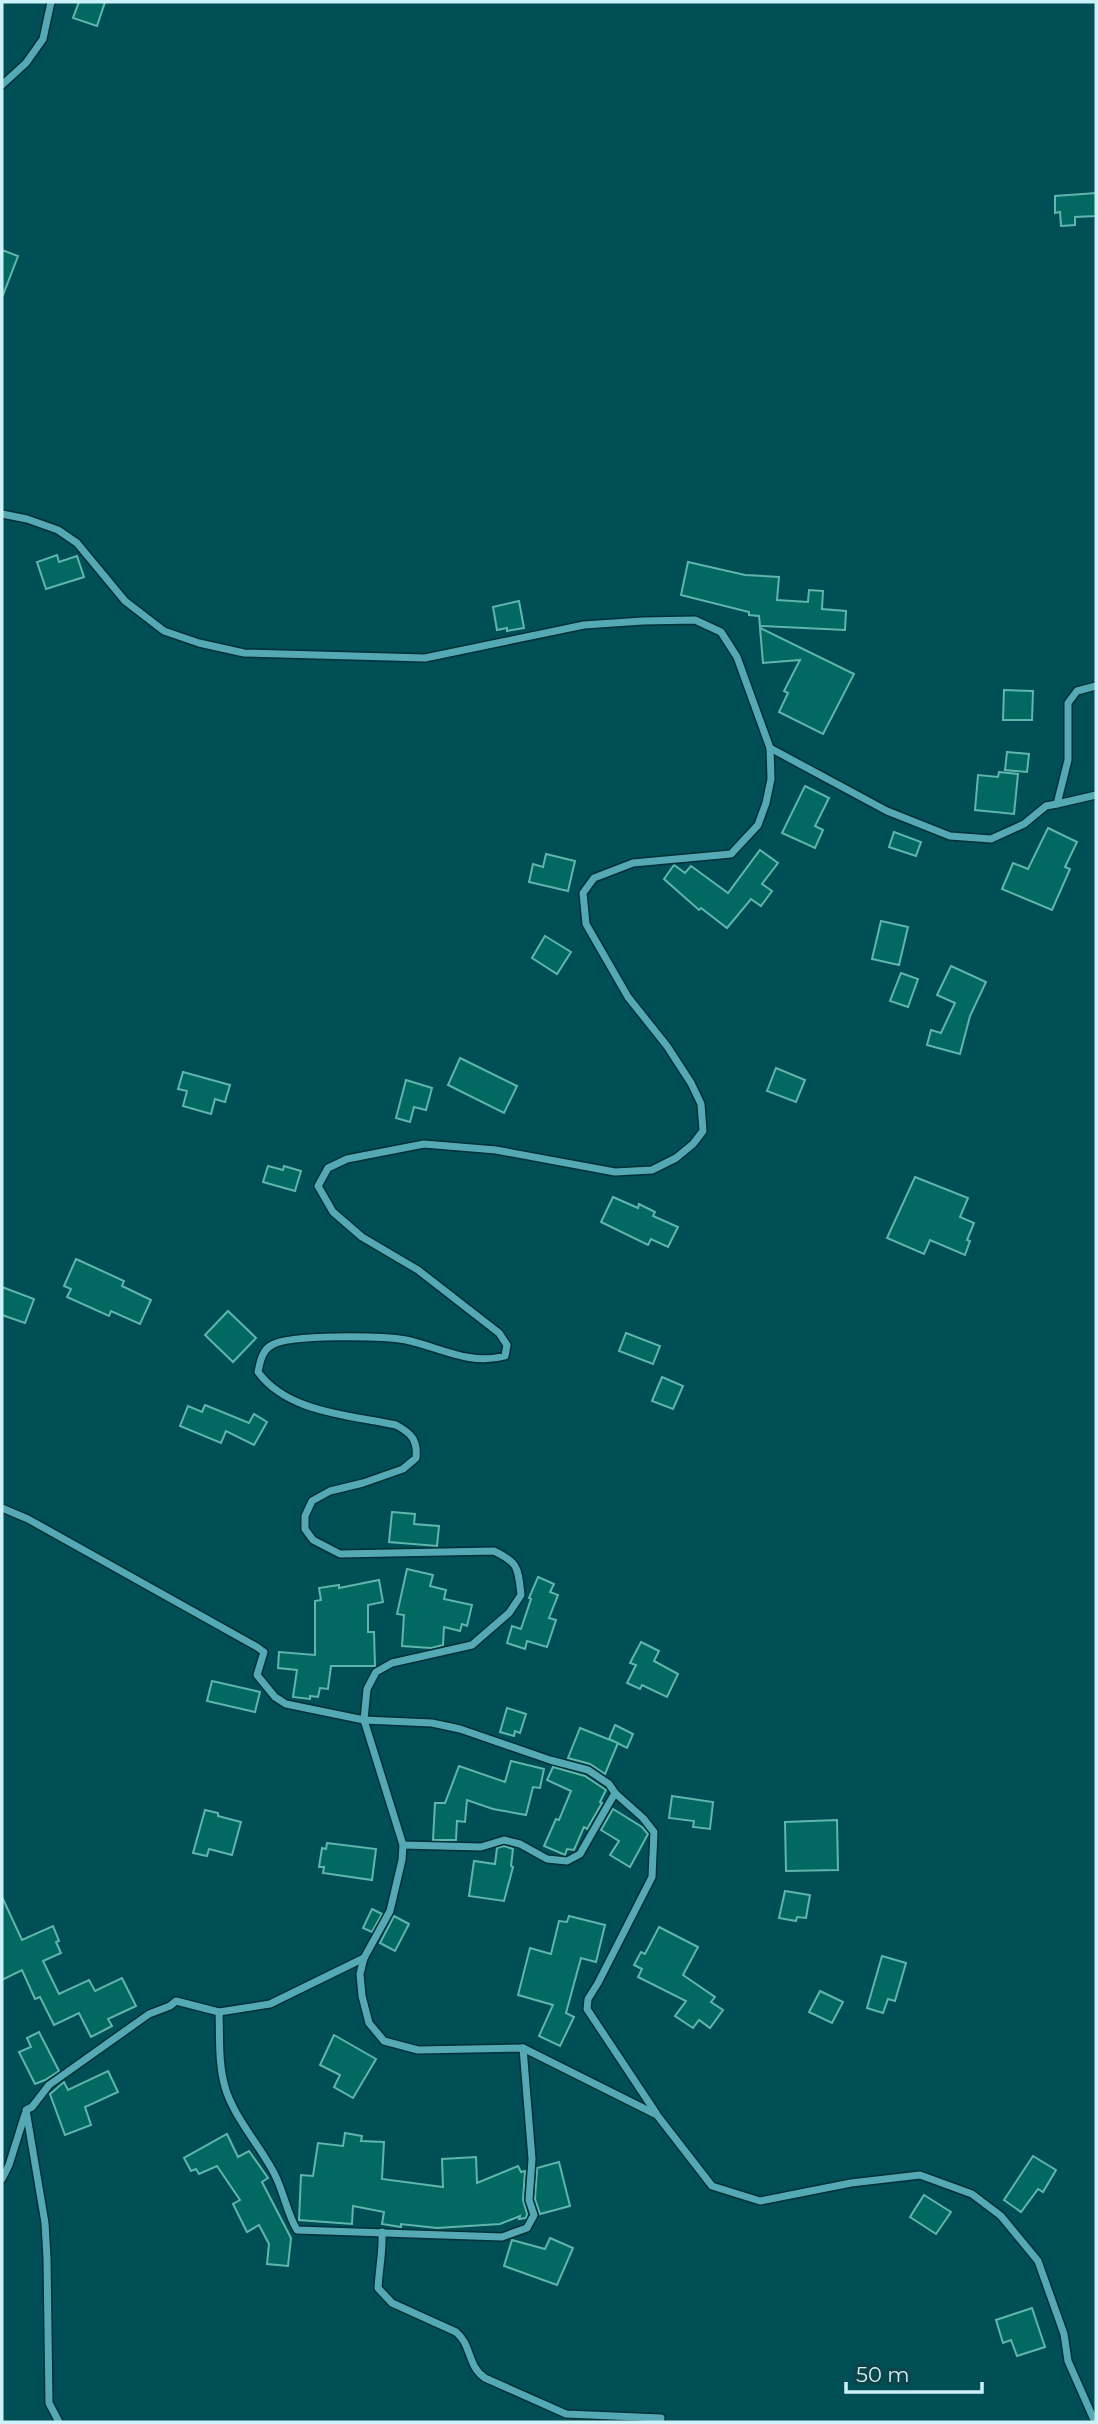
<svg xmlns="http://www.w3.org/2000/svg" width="1098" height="2424" viewBox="0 0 1098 2424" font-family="Montserrat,sans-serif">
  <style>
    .building { fill: #026962; stroke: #60b5ac; stroke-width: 2 }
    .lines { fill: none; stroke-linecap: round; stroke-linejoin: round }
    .street-casing { stroke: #003137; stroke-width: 10 }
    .street { stroke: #54a9b4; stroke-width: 7 }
  </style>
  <rect width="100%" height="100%" fill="#004e56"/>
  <g class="building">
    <polygon points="79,2 105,2 97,26 73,18"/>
    <polygon points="1096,193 1096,216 1075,217 1075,225 1061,226 1060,212 1055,213 1055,196"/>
    <polygon points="2,250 18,256 3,295 2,295"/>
    <polygon points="57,555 59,562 77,556 84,577 46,589 37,562"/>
    <polygon points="688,562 745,575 779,577 777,600 808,602 809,590 823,591 822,609 846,611 845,630 760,626 759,616 749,615 749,612 681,595"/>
    <polygon points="519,601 524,628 507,631 507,628 497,630 493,607"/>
    <polygon points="760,628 854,674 823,734 779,712 788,693 784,691 800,660 763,663"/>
    <polygon points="1004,690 1033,691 1032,720 1003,720"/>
    <polygon points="1007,752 1029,754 1027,772 1005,770"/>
    <polygon points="999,772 1018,774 1014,814 975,810 978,775 998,777"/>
    <polygon points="805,786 829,798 815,826 823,830 815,848 782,833"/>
    <polygon points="1048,828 1077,842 1065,867 1070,869 1052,910 1002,889 1013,863 1028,869"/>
    <polygon points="894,832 921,842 916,856 889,847"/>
    <polygon points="760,850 778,863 762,884 772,891 761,906 751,899 727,928 701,908 699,910 664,879 674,865 685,873 691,866 728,893"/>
    <polygon points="546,854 575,861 568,891 529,882 533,864 543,867"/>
    <polygon points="881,921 908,927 899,965 872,959"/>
    <polygon points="545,936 571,952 557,974 532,958"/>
    <polygon points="951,966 986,982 970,1016 960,1054 927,1045 931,1030 941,1033 955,1003 937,995"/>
    <polygon points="901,973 918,979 908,1007 890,1001"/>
    <polygon points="460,1058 517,1086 504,1113 448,1085"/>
    <polygon points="776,1068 805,1080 796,1102 767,1091"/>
    <polygon points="183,1072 230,1085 225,1102 215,1099 211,1114 183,1106 187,1091 178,1089"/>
    <polygon points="406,1080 432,1088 426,1110 414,1107 410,1122 396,1118"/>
    <polygon points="268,1166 283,1170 284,1166 301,1171 295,1191 263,1182"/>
    <polygon points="915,1177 968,1198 960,1217 974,1223 967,1240 970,1241 965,1255 930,1240 924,1254 887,1238"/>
    <polygon points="613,1197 638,1208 639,1204 655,1212 653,1216 678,1227 668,1247 651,1239 648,1245 601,1222"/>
    <polygon points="76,1259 124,1281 122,1286 151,1300 140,1324 111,1311 109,1316 67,1297 71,1289 64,1286"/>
    <polygon points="2,1287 34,1299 25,1323 2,1315"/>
    <polygon points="228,1311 256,1338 233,1362 205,1335"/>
    <polygon points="626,1333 660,1346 653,1364 619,1351"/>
    <polygon points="662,1377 683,1386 673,1409 652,1401"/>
    <polygon points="205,1405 249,1423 254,1414 267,1422 254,1445 226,1431 221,1443 180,1426 188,1406 202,1412"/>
    <polygon points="392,1512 415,1514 414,1524 439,1526 437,1546 389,1542"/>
    <polygon points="407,1569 433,1575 430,1586 446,1590 444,1599 472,1605 467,1626 462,1624 460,1631 444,1627 443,1645 431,1648 402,1646 404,1615 397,1614"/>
    <polygon points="538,1577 554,1584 550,1592 558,1595 549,1618 556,1620 547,1647 527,1641 525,1649 507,1643 512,1626 521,1629 531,1599 529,1598"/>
    <polygon points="379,1580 383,1602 368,1605 368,1632 374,1632 375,1666 331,1666 328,1689 320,1688 318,1697 310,1696 310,1699 293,1697 297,1670 278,1668 279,1652 315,1655 315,1601 321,1600 319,1588 339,1585 339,1588"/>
    <polygon points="641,1642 659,1651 654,1661 678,1674 667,1697 642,1685 640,1689 627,1683 636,1665 630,1663"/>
    <polygon points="212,1681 260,1692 255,1712 207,1701"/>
    <polygon points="507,1708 526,1714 520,1733 515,1731 514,1736 500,1732"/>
    <polygon points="615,1725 633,1734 627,1748 609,1739"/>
    <polygon points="580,1728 618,1743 605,1774 590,1764 568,1758"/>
    <polygon points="511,1761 544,1769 540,1788 533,1787 526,1815 493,1809 467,1800 465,1822 457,1821 456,1840 433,1840 435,1803 445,1803 459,1766 505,1782"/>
    <polygon points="553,1767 585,1776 606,1790 600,1802 602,1803 587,1829 584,1827 574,1850 567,1849 565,1855 544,1846 556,1819 559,1820 571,1791 547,1780"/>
    <polygon points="672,1796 713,1802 710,1829 693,1827 694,1821 669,1818"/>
    <polygon points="613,1809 642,1827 648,1834 630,1867 610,1855 619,1841 601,1830"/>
    <polygon points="205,1810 218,1813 218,1816 241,1822 232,1855 209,1849 207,1856 193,1853"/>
    <polygon points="837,1820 838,1870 786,1871 785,1822"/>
    <polygon points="327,1843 376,1849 372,1880 323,1873 324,1867 319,1867 322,1848 326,1849"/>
    <polygon points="504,1846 513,1849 511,1866 513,1867 504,1901 469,1896 474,1861 495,1864 497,1848"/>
    <polygon points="785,1891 810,1895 806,1918 797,1917 796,1921 779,1918"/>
    <polygon points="2,1897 22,1940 53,1926 59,1941 56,1942 61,1953 43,1961 59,1994 89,1980 95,1991 122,1978 136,2006 108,2019 112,2026 91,2037 79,2013 54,2025 40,1997 35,1999 22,1970 2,1980"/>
    <polygon points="372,1909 382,1914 372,1932 363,1928"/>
    <polygon points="394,1916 409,1924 395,1951 380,1943"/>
    <polygon points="569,1916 605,1925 596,1962 581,1958 566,2013 574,2017 560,2046 539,2036 553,2005 518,1995 530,1948 551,1954 559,1921 567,1922"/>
    <polygon points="659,1927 698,1947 683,1975 715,1997 711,2002 723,2010 710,2028 699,2020 693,2028 675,2016 686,2001 638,1977 642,1969 634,1965 641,1952 645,1954"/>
    <polygon points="882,1956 906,1963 895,2001 888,1999 883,2013 867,2008"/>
    <polygon points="820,1991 843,2002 832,2023 809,2012"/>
    <polygon points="39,2032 59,2071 45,2080 35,2084 19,2052 31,2047 27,2038"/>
    <polygon points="334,2035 376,2059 353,2098 334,2087 340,2075 320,2065"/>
    <polygon points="108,2071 118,2092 85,2107 91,2125 65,2135 50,2094 64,2082 68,2090"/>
    <polygon points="345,2133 362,2136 361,2141 384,2142 382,2179 443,2187 442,2159 476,2157 477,2183 518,2166 521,2172 525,2171 523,2200 527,2214 526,2218 519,2219 520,2216 500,2224 437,2228 401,2224 401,2227 382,2224 384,2212 353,2206 352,2224 299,2220 301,2175 313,2176 318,2143 343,2146"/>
    <polygon points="227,2134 238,2157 249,2151 268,2178 262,2182 291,2238 288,2266 267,2264 269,2244 259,2225 247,2232 233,2204 240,2200 217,2166 199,2174 196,2169 191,2171 184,2158"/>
    <polygon points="1033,2156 1056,2170 1043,2192 1038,2189 1021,2212 1004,2200"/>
    <polygon points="559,2162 570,2206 540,2214 535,2199 537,2168"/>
    <polygon points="924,2195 951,2212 936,2234 910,2217"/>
    <polygon points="550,2238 573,2248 557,2285 504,2266 512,2240 545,2249"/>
    <polygon points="1032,2308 1045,2347 1017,2356 1011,2340 1003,2343 996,2320"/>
  </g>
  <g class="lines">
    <defs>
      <g id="street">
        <polyline points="2,85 26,63 43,39 51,2"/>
        <path d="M2 514 27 519 58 530 77 543 125 601 164 631 199 643 244 653 425 658 584 625 643 621 695 620 721 632 737 657 770 748 771 779 766 803 758 825 731 854 633 863 594 878 583 893 586 924 628 997 667 1046 691 1083 701 1104 703 1131 693 1144 676 1158 652 1170 615 1172 496 1150 424 1144 347 1159 328 1168 318 1186 333 1212 362 1237 418 1270 499 1333 507 1345 505 1356C470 1366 439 1347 406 1340 383 1336 290 1334 272 1345 262 1350 260 1362 258 1372 288 1413 350 1415 396 1425 411 1433 418 1440 416 1458L403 1469 363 1483 330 1491 312 1501 305 1516V1529L313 1540 340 1554 494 1551C519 1563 518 1568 521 1595L509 1613 472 1645 392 1663 376 1672 367 1689 364 1720 403 1845 402 1860 390 1911 364 1958 360 1974 362 1996 369 2023 384 2041 418 2050 523 2048 657 2115 712 2186 760 2201 851 2183 920 2175 972 2194 1001 2216 1038 2261 1064 2334 1068 2361 1095 2422"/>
        <polyline points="770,748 887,811 950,836 991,839 1024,824 1046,806 1057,804 1068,760 1068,703 1077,691 1096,686"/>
        <polyline points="1057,804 1096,795"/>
        <polyline points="2,1508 28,1519 257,1647 264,1652 257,1675 275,1697 286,1704 364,1720 432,1723 460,1729 550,1760 588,1770 609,1784 615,1793 643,1818 654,1832 652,1877 598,1983 588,1999 587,2009 656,2113"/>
        <polyline points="403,1845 481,1847 504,1840 520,1844 547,1859 567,1861 580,1854 615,1793"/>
        <path d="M219 2012C220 2036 218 2063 225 2087 233 2116 261 2147 275 2175 284 2193 287 2213 297 2230L502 2237 527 2228 534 2215 529 2200 532 2159 523 2048"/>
        <polyline points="2,2179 9,2165 25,2114"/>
        <path d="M382 2232C383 2251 379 2269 378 2288L392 2303 456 2332C472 2345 467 2366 485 2378L566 2414 661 2418"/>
        <polyline points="59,2422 49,2403 47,2258 45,2223 26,2110 32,2107 49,2085 149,2014 170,2006 176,2001 219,2012 270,2004 364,1958"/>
      </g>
    </defs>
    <use href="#street" class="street-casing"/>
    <use href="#street" class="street"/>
  </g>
  <rect width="1098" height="2424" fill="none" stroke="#cbf2f8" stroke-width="7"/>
  <path d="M846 2382v10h136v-10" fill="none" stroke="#cbf2f8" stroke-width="3.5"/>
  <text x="856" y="2382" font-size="21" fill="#cbf2f8" stroke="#124147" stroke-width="5" paint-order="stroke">50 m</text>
</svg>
